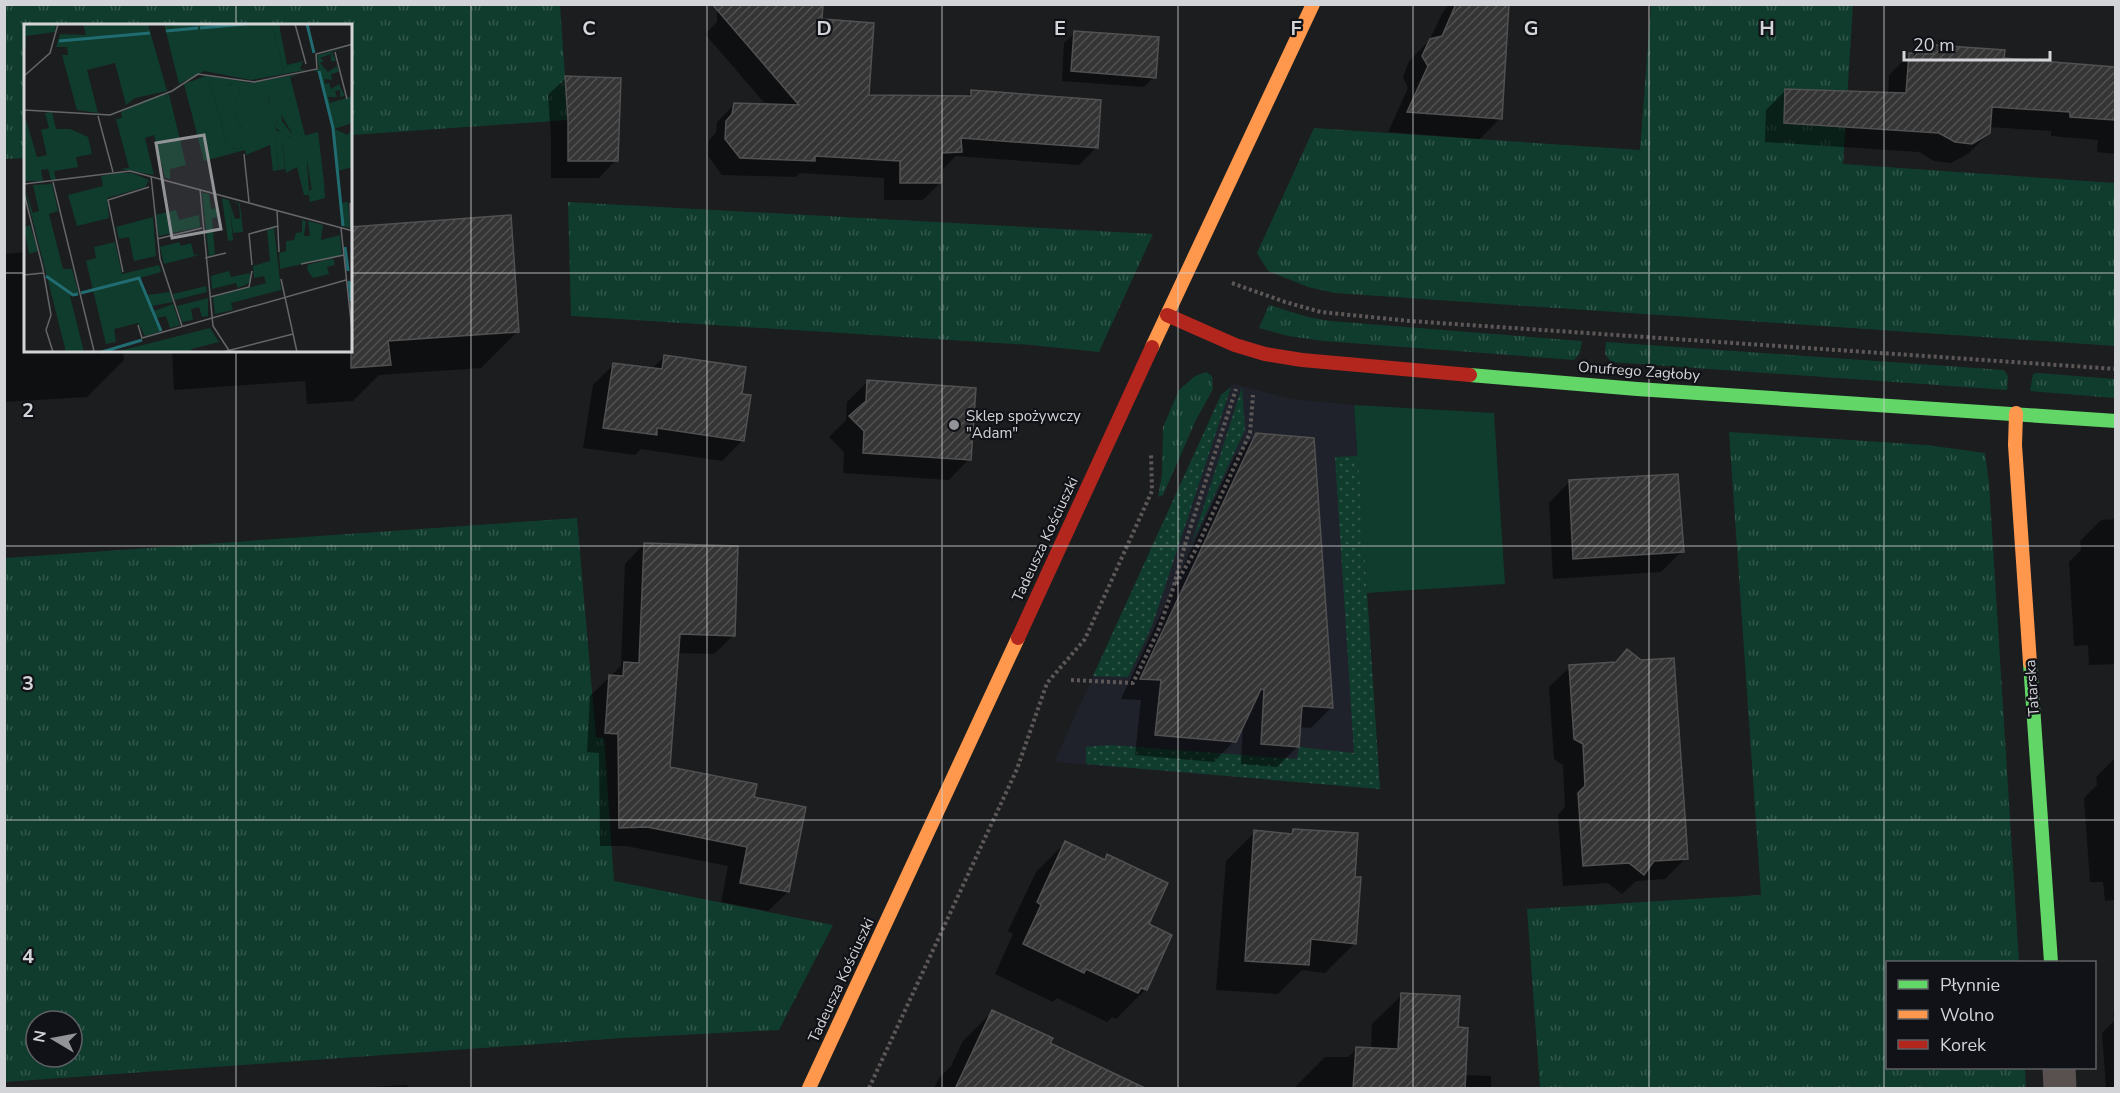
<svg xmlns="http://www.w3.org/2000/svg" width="2120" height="1093" viewBox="0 0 2120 1093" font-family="'Nunito Sans',sans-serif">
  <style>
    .built { fill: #20222b }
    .grass { fill: url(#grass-tufts); fill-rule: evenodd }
    .park { fill: #103c2d }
    .garden { fill: url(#garden-dots) }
    .shadow { fill: #0007 }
    .building { fill: url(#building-hatch); stroke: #515152; stroke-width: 1.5 }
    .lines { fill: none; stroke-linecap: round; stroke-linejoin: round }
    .path { stroke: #5d5857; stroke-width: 4; stroke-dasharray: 3 3; stroke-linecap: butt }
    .street { stroke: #59514f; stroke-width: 33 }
    .fast { stroke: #63d668; stroke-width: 14 }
    .slow { stroke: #ff974d; stroke-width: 14 }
    .jam { stroke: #b3261e; stroke-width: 14 }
    .grid { fill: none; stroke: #d3d4d7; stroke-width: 1.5; stroke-opacity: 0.55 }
    .poi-dot { fill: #939497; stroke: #111217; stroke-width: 2 }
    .labels { text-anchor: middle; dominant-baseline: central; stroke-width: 4.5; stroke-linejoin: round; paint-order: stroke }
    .street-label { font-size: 15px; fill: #d3d4d7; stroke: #111217 }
    .poi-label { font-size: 15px; fill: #d3d4d7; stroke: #111217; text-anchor: start }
    .inset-river { fill: none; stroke: #206c71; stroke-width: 3 }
    .inset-road { fill: none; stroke: #656669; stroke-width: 1.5 }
    .view { fill: #939497; fill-opacity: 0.15; stroke: #939497; stroke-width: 3 }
    .inset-edge { fill: none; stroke: #d3d4d7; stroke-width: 3 }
    .grid-label { font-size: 20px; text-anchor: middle; font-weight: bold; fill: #d3d4d7; stroke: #111217; stroke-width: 4.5; stroke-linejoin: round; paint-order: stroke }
  </style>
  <defs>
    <pattern id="grass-tufts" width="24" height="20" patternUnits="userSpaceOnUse" patternTransform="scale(1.5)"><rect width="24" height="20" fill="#103c2d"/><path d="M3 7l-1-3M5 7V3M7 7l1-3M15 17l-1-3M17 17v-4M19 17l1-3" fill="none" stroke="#32574b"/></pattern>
    <pattern id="garden-dots" width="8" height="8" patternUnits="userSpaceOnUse" patternTransform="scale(1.5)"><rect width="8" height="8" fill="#103c2d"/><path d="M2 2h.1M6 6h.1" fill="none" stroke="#32574b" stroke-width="1.8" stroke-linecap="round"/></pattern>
    <pattern id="building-hatch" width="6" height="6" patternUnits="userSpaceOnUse" patternTransform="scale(1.5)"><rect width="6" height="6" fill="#353536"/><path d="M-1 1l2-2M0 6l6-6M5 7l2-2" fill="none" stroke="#515152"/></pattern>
  </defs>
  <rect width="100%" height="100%" fill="#1b1d1f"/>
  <polygon class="built" points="1233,384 1291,399 1354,405 1380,789 1054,762 1221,395"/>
  <g class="grass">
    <polygon points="5,5 560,5 568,120 351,135 351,26 26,26 25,158 5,159"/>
    <polygon points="1651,5 1853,5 1843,164 2115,183 2115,346 1335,293 1308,287 1268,271 1257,253 1314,128 1640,150"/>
    <polygon points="568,202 1153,234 1099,352 1031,345 571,316"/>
    <polygon points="1269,305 1308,317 1330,321 1582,341 1580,353 1574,360 1324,341 1288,336 1259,328"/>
    <polygon points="1606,342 2004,370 2008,376 2007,390 1611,362 1605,354"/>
    <polygon points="1206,372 1212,376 1213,389 1196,420 1163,495 1158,497 1162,475 1163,427 1179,390 1195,376"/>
    <polygon points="2038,373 2115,379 2115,398 2030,391 2033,374"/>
    <polygon points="1729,432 1927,445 1985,453 1989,483 2019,962 1888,962 1888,1068 2025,1068 2026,1088 1540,1088 1527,909 1761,895"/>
    <path d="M577 518 596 737 604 738 614 881 833 925 779 1030 622 1038 5 1082V558ZM36 1021H72V1057H36Z"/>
  </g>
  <polygon class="park" points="1354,405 1494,413 1505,584 1367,593"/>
  <g class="garden">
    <polygon points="1231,387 1152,626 1128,677 1093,676 1221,395"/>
    <polygon points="1242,387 1245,430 1192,543"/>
    <polygon points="1358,456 1380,789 1086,764 1086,747 1110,745 1297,759 1299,747 1354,753 1335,457"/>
  </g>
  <g class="shadow">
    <polygon points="1450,4 1508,4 1500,118 1480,139 1388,132 1408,88 1403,77 1409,61 1429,41 1443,12"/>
    <polygon points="717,8 821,21 867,96 965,97 972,91 1097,147 1079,165 956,156 943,169 940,169 940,183 923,200 884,200 884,178 800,173 796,177 722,175 708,156 709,140 716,133 717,122 734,105 767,106 705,34 717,22"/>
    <polygon points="1075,33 1154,77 1144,87 1062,81 1064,43"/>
    <polygon points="1935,46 2002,59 2111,68 2116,63 2116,154 2097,152 2098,140 2051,136 2051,131 1989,127 1989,133 1969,153 1951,163 1934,161 1919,152 1765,142 1766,110 1786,90 1888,94 1889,75 1909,55 1925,55"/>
    <polygon points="566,78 616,160 599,178 551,178 551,138 548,95"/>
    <polygon points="351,229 517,332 481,368 379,375 353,401 307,404 305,381 174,390 172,351 351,351"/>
    <polygon points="26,252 26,351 123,351 124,360 87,397 4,402 4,254"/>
    <polygon points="664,357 743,440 722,461 641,449 635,455 583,448 593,385 614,364 651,369"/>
    <polygon points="868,381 969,459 949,480 843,473 844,452 829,437 846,420 847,402"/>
    <polygon points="1256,435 1331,708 1311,728 1299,727 1298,746 1277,767 1241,764 1243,722 1234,741 1214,762 1135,755 1141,700 1121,699 1235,456"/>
    <polygon points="1569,482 1682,551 1661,572 1553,579 1549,503"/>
    <polygon points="2116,519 2116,664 2089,665 2088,645 2074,646 2069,562 2081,550 2080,541 2101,520"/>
    <polygon points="644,544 734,635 714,654 677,653 668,768 753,798 788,892 768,911 721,902 728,866 626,846 600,846 599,753 587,752 590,696 621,666 625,564"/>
    <polygon points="1570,667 1686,858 1665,879 1636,881 1622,894 1608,883 1563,886 1558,815 1565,807 1563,765 1554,759 1549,687"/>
    <polygon points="2116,757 2116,900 2105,901 2103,882 2090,882 2084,798 2097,785 2096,777"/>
    <polygon points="1293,830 1353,879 1355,943 1325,973 1302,970 1278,994 1216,990 1226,861 1255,832 1288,835"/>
    <polygon points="1065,843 1103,861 1107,856 1147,925 1146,989 1116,1019 1112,1017 1107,1022 1057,998 1053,1002 995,974 1013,934 1008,931 1036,872"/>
    <polygon points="1402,995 1464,1075 1491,1076 1491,1088 1295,1088 1296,1086 1325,1057 1348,1057 1357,1049 1371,1049 1372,1024"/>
    <polygon points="2116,1009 2116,1088 2106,1088 2102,1033 2114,1021 2113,1012"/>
    <polygon points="992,1012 1048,1044 1099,1088 934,1088 939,1078 951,1066 963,1041"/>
    <polygon points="407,1085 408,1088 349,1088"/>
  </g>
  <g class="building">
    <polygon points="712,4 823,4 822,19 874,23 869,95 971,96 971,90 1101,100 1098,148 961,138 962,152 942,153 941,183 900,183 900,161 815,156 815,161 740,158 725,139 726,121 732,114 734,103 799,105"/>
    <polygon points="1456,4 1509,4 1502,119 1407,112 1428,66 1422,56 1430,39 1442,36"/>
    <polygon points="1074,31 1159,37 1156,78 1071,71"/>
    <polygon points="1934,45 2005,50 2004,58 2115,67 2115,120 2070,117 2070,112 1992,107 1990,133 1972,144 1955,142 1939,133 1784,123 1785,89 1906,93 1909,53 1933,54"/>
    <polygon points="565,76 621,78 618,161 568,161 568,120"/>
    <polygon points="511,215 519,332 388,341 391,365 351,368 351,227"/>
    <polygon points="664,355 746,367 742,394 751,395 744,441 657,428 657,435 603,428 613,363 662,369"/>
    <polygon points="867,380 976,388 971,460 863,453 864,431 849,416 866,401"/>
    <polygon points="1256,433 1314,438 1333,708 1302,706 1299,747 1261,744 1264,690 1261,689 1236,742 1155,735 1161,680 1140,679"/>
    <polygon points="1678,474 1684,552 1573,559 1569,480"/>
    <polygon points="644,543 738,546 735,636 680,634 670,767 757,784 754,797 806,807 789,892 740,883 747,847 647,827 619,828 618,734 605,733 609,675 623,676 624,662 639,663"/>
    <polygon points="1627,649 1641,660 1674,658 1688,859 1654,861 1644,875 1629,863 1583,866 1578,793 1585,786 1583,744 1574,739 1569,665 1616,662"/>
    <polygon points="1293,829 1358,833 1355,877 1361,877 1356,944 1311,939 1309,965 1245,961 1254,830 1292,834"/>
    <polygon points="1065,841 1105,860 1107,854 1168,883 1149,924 1172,935 1147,990 1141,988 1138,993 1086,969 1084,973 1023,944 1041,905 1037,902"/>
    <polygon points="1401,993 1460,996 1458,1027 1468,1028 1465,1089 1353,1089 1356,1047 1398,1049"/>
    <polygon points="992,1010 1053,1038 1050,1043 1147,1089 955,1089"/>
  </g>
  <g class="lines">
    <g class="path">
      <polyline points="1232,283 1285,302 1321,312 1410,321 2116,369"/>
      <polyline points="1176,584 1196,549 1250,433 1253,395"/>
      <polyline points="1071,680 1133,683 1158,631 1173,589 1186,541 1236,389"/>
      <polyline points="869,1088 1017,769 1047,683 1085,639 1152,491 1151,453"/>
    </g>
    <polyline class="street" points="2059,1068 2060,1088"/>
    <g class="fast">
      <polyline points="1470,375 1637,389 2116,421"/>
      <polyline points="2030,663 2051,962"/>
    </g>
    <g class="slow">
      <polyline points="1152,347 1313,4"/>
      <polyline points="2016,413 2015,445 2030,663"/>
      <polyline points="809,1088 1018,638"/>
    </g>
    <g class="jam">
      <polyline points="1167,315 1235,345 1265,354 1302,360 1470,375"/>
      <polyline points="1018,638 1152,347"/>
    </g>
  </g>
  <path class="grid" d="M236 4V26M471 4V1088M707 4V1088M942 4V1088M1178 4V1088M1413 4V1088M1649 4V1088M1884 4V1088M4 273H26M351 273H2116M236 351V1088M4 546H2116M4 820H2116"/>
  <circle class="poi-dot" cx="954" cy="425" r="6"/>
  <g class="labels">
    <g class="street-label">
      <text transform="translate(1639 371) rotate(4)">Onufrego Zagłoby</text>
      <text transform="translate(1045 539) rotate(-65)">Tadeusza Kościuszki</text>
      <text transform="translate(2032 688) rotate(-94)">Tatarska</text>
      <text transform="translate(841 980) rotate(-65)">Tadeusza Kościuszki</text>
    </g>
    <g class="poi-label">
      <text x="966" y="416">Sklep spożywczy<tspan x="966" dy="17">"Adam"</tspan></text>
    </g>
  </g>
  <g transform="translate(24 24)">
    <rect width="328" height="328" fill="#1b1d1f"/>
    <path d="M0 0H32L31 8 2 12 0 50ZM59 0H124L143 67 111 74 102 81 91 39 63 46 74 89 53 86 38 31H44L43 23H32L36 10 62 11ZM140 0H237L230 2 256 47 260 46 248 0H255L263 41 279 37 276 45 282 46 227 56 180 47 155 60ZM321 24 308 28 312 37H307V30L296 34 300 37 296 39 304 48 313 42 315 48 307 50 308 56 300 55 301 60 305 59 307 65 315 60 321 72 316 73V66L311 67 313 73H304L306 79 328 72V99L310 105 324 111 328 103V143L314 147 318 179 324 178 326 204 318 202 308 105 294 48 290 47 295 44 293 31ZM277 50 266 53 281 111 285 167 300 158 301 174 286 178 287 191 285 171H280L273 143 262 149 258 117 267 113 254 109 251 115 255 146 249 147 246 121 222 131 221 126 180 137 160 60 184 51 204 124 218 125 199 54 226 59ZM205 60 214 63 219 84 217 105 210 84 214 80ZM248 65 250 79 268 109 253 107 250 102 254 94 244 75ZM145 70 162 141 146 145V155L141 153 130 111 121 114 130 151 96 145 105 144 92 95 98 94 97 88 122 76ZM28 88 32 105H46L64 113 68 130 52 133 54 143 30 147 32 156H27L24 145 17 146 19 157H1L0 89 13 133 23 131 17 106 25 104 21 89ZM94 149H108L125 156 121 163 83 174 85 194 53 202 44 171 79 162 77 152ZM28 160 34 187 25 190 39 245H48L55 270 46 272 60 328H42L0 162 9 189 15 187 9 161ZM178 169 185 170 187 185 194 184 195 193 188 194 191 230 185 232ZM205 176 211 195 216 194 215 181 207 176 216 180 219 208 209 209ZM152 186 155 196 175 191 176 203 135 212 131 191ZM129 193 132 232 110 237 105 213 95 215 92 203ZM278 196 282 197 280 212H286L284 197 299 201 297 216 316 211 318 231 256 245 255 229 262 227V217L270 216 272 209 278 208ZM6 201 14 227 5 230 0 203ZM250 204 257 266 207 279 209 286 191 290 189 273 242 259 240 252 230 254 229 242 246 237 243 206ZM91 218 98 250 135 241 137 248 116 254 123 271 146 268 149 278 128 282 130 287 149 280 156 301 146 304 142 292 132 294 138 307 121 312 114 299 90 305 92 318 82 320 62 237 72 234 70 223ZM155 218 157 222 167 219 170 231 179 230 140 240 136 223ZM309 234 311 241 303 243 305 250 289 254 284 247 283 241ZM205 247 207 253 226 249 227 258 214 264 212 259 188 265 187 252ZM182 262 183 268 151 276 149 270ZM184 274V292L178 293 175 283 167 285 169 296 158 298 153 282ZM186 304 195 318 167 325 168 328H91Z" fill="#103c2d" fill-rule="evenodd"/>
    <path d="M237 0H248L260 46 252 51 218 53 208 13 217 5ZM185 17 191 28 197 49 181 42 182 39 187 41 182 34 187 30ZM184 51 201 55 218 125 204 124ZM242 58 253 69 250 79 255 82 254 75 258 74 263 96 257 88 258 97 268 110H260L269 115 258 117 261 145 255 146 251 115 254 109 259 110 250 102 254 94 247 88ZM208 59 213 60 220 84 217 105 210 84 214 79 204 64ZM269 92 272 93 279 112 294 108 300 158 288 167 279 112 270 107ZM198 174 205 176 209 216 204 217Z" fill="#103c2d"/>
    <path class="inset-river" d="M283 0 290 29M176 4 222 0M142 7 174 4M35 17 126 9M295 47 309 104 319 202M321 223 324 247M22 252 49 271 54 270M325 257 327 277M57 269 115 254 137 307M78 328 118 316"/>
    <path class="inset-road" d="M271 0 282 40M311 28 323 75M0 52 26 29 34 0M0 86 86 91 148 67 174 50 230 58 293 45 292 30 329 20M74 92 89 148M220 130 225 178M127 152 136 235 158 302M29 158 70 327 66 328M0 160 106 147 329 207M176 165 189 302 206 328M0 169 19 245 27 291 22 306 29 328M326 179 327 206M253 186 255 228M317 204 329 316M133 215 178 204M181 234 202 229M277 240 320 231M228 241 225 210 254 202M99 248 84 176 125 163M0 251 19 249M257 255 273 328M186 273 225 263 228 247M114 301 118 314 322 256M199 328 269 310"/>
    <path class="view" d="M180 111 197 205 148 214 132 119Z"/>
    <rect width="328" height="328" class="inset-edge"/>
  </g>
  <g class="grid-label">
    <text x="589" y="35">C</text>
    <text x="824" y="35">D</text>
    <text x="1060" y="35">E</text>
    <text x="1296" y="35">F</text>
    <text x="1531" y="35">G</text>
    <text x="1767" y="35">H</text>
    <text x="28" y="417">2</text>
    <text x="28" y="690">3</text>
    <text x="28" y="963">4</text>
  </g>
  <rect width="2120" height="1093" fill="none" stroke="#d3d4d7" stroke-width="12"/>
  <rect x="1886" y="961" width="210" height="108" fill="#111217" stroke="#5f6064" stroke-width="1.5"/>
  <rect x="1898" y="980" width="30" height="9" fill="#63d668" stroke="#5f6064" stroke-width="1.5"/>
  <text x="1940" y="991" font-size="18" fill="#d3d4d7">Płynnie</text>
  <rect x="1898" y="1010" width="30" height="9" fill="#ff974d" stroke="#5f6064" stroke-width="1.5"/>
  <text x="1940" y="1021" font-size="18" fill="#d3d4d7">Wolno</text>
  <rect x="1898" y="1040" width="30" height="9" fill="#b3261e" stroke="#5f6064" stroke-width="1.5"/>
  <text x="1940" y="1051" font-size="18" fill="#d3d4d7">Korek</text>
  <g transform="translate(54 1039) rotate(280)"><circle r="28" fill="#111217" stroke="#5f6064" stroke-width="1.5"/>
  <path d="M0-4.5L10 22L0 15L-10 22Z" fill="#939497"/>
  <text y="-9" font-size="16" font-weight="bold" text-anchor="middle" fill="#d3d4d7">N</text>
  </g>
  <path d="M1904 51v9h146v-9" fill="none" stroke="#d3d4d7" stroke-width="3"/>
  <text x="1913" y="51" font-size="18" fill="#d3d4d7" stroke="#111217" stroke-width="4.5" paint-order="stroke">20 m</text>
</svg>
